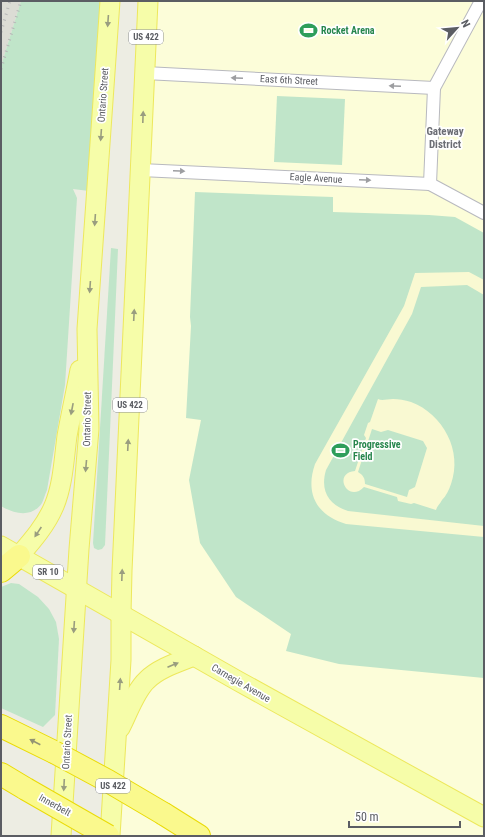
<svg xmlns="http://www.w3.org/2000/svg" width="485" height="837" viewBox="0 0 485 837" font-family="'Roboto Condensed',sans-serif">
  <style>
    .commercial { fill: #fcfdd9 }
    .industrial { fill: #dcdcd5 }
    .green { fill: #c0e5c9 }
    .sand { fill: #f9f9d2; fill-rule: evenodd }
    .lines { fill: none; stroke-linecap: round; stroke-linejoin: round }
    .minor-casing { stroke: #b8b9bf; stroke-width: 14 }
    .primary-casing { stroke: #ede85c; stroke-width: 21 }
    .motorway-casing { stroke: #eadb06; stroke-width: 24 }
    .minor { stroke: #fff; stroke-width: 12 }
    .primary { stroke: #f6fda9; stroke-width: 19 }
    .motorway { stroke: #faf98d; stroke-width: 22 }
    .rail { stroke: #b6b6b7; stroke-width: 3; stroke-dasharray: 1 5; stroke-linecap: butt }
    .motorway-bridge-casing { stroke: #eadb06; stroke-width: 24; stroke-linecap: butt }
    .motorway-bridge { stroke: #faf98d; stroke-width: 22 }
    .oneway { fill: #999d7f }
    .oneway2 { fill: #9d9ea1 }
    .oneway3 { fill: #939472 }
    .labels { text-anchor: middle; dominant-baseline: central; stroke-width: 3.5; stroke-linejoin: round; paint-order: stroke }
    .shield { fill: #fff; stroke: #8c8e92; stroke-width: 1 }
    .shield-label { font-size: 9px; font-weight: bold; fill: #5b5d63 }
    .leisure-label { font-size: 10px; font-weight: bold; fill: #27864d; stroke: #fff; text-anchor: start }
    .street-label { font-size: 10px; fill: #5b5d63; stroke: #fff }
    .neighbourhood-label { font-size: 11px; font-weight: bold; fill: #6c6e75; stroke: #fff }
  </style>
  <rect width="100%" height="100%" fill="#edede3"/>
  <polygon class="commercial" points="148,1 484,1 484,836 111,836"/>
  <polygon class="industrial" points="1,1 21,1 1,66"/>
  <g class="green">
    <path d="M21 1H110L97 192 73 189 77 198 65 385 47 490C45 494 44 499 42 503 32 518 14 514 1 506V66Z"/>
    <polygon points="277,96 345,99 342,165 274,162"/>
    <polygon points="195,192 333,197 333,212 429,215 455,217 484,233 484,678 339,664 286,651 291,634 236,597 200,543 189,480 201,420 186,418 191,326 190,317"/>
    <polygon points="111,248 118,249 105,545 102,549 98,550 94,548 93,543"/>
    <polygon points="11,583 19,584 38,597 49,609 56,622 59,639 55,715 43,727 1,708 1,587"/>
  </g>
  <g class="sand">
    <path d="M469 272 484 280V295L467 285 421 287 412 314 326 470C320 490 328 505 348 511L484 526V537L346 524C316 515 305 493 315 464L404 306 415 273Z"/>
    <path d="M378 399C382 401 387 399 393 399 398 399 405 400 411 402 443 414 463 451 451 484 449 490 446 496 442 500 440 504 437 506 436 510L414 503 411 504 398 501 397 497 364 487C348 504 332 473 355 471L366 438 364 435 368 423 370 422ZM372 429 381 432 388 430 423 441 427 448 415 487 409 490 407 497 365 484C365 478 363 475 358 472Z"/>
  </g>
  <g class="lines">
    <defs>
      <g id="minor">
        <polyline points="145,73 434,88"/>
        <polyline points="141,170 430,184 484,213"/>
        <polyline points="430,184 434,88 481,1"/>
      </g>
      <g id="primary">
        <polyline points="1,546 238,681 484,817"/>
        <path d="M19 556C32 541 46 525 54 506 63 485 64 459 67 436 71 414 76 392 80 370"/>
        <path d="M120 728C128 713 135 691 147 680 159 668 179 662 194 656"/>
        <polyline points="61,836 79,549 89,429 87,329 110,1"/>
        <polyline points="110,836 121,660 121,614 122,571 148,1"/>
      </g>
      <g id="motorway">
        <polyline points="1,571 19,556"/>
        <polyline points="1,726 54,752"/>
        <polyline points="1,774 26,789"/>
        <polyline points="164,814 199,836"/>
      </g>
    </defs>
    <use href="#minor" class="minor-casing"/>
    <use href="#primary" class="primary-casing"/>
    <use href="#motorway" class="motorway-casing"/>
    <use href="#minor" class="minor"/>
    <use href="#primary" class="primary"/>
    <use href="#motorway" class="motorway"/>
    <g class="rail">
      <polyline points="1,32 10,1"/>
      <polyline points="1,69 21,1"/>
    </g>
    <defs>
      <g id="motorway-bridge">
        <polyline points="54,752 108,781 164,814"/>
        <polyline points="26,789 108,836"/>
      </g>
    </defs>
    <use href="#motorway-bridge" class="motorway-bridge-casing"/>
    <use href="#motorway-bridge" class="motorway-bridge"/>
  </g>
  <defs><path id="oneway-solid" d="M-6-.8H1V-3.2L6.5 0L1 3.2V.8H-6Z"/></defs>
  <g class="oneway">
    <use href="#oneway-solid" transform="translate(108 21) rotate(94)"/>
    <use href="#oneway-solid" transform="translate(143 117) rotate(-88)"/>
    <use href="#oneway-solid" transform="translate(101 135) rotate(94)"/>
    <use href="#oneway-solid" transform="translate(95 220) rotate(94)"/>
    <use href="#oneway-solid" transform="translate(90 287) rotate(94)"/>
    <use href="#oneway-solid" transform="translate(134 315) rotate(-87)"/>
    <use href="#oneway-solid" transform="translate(72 409) rotate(101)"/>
    <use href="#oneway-solid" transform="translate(128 445) rotate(-87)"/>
    <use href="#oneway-solid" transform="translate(86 466) rotate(95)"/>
    <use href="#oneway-solid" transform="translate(38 532) rotate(124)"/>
    <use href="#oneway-solid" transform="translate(122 575) rotate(-88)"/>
    <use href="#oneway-solid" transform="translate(74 627) rotate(94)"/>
    <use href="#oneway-solid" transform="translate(173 665) rotate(-23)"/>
    <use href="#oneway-solid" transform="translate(120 684) rotate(-86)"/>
    <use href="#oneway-solid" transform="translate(64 785) rotate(93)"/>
  </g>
  <g class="oneway2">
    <use href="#oneway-solid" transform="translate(237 78) rotate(-177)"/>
    <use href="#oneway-solid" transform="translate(395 86) rotate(-177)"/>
    <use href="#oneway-solid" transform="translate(179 171) rotate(3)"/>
    <use href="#oneway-solid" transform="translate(365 180) rotate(3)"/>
  </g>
  <use class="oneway3" href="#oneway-solid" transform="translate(35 742) rotate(-153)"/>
  <defs>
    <symbol id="stadium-bare" viewBox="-9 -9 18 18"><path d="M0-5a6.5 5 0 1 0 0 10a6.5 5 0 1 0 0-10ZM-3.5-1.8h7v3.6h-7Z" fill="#2e9e5b" stroke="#fff" stroke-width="2.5" paint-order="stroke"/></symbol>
  </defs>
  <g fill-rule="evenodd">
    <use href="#stadium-bare" x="296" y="18" width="25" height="25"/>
    <use href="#stadium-bare" x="328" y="438" width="25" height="25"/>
  </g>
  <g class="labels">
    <g class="shield">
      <rect x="129" y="30" width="34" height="14" rx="3"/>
      <rect x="113" y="398" width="34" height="14" rx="3"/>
      <rect x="33" y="565" width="30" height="14" rx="3"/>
      <rect x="96" y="779" width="34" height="14" rx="3"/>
    </g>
    <g class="shield-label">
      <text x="146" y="37">US 422</text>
      <text x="130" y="405">US 422</text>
      <text x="48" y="572">SR 10</text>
      <text x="113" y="786">US 422</text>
    </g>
    <g class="leisure-label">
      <text x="321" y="30">Rocket Arena</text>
      <text x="353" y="444">Progressive<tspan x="353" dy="12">Field</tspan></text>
    </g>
    <g class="street-label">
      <text transform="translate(289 80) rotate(3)">East 6th Street</text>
      <text transform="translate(103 95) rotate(-86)">Ontario Street</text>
      <text transform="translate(316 178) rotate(3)">Eagle Avenue</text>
      <text transform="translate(87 419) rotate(-89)">Ontario Street</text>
      <text transform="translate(241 683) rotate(30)">Carnegie Avenue</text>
      <text transform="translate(67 742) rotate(-87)">Ontario Street</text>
      <text transform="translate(55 805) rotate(29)">Innerbelt</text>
    </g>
    <g class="neighbourhood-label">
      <text x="445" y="131">Gateway<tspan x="445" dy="13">District</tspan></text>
    </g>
  </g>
  <rect width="485" height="837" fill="none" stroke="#5b5d63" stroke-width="4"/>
  <g transform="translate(457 28) rotate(63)" stroke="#ffffff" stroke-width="3" paint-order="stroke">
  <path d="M0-3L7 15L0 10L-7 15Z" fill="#5b5d63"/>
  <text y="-6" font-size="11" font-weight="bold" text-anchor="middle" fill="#5b5d63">N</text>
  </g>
  <path d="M349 821v6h111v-6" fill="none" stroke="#5b5d63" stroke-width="2"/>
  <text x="355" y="821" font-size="12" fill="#5b5d63" stroke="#ffffff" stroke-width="3" paint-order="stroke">50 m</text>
</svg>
